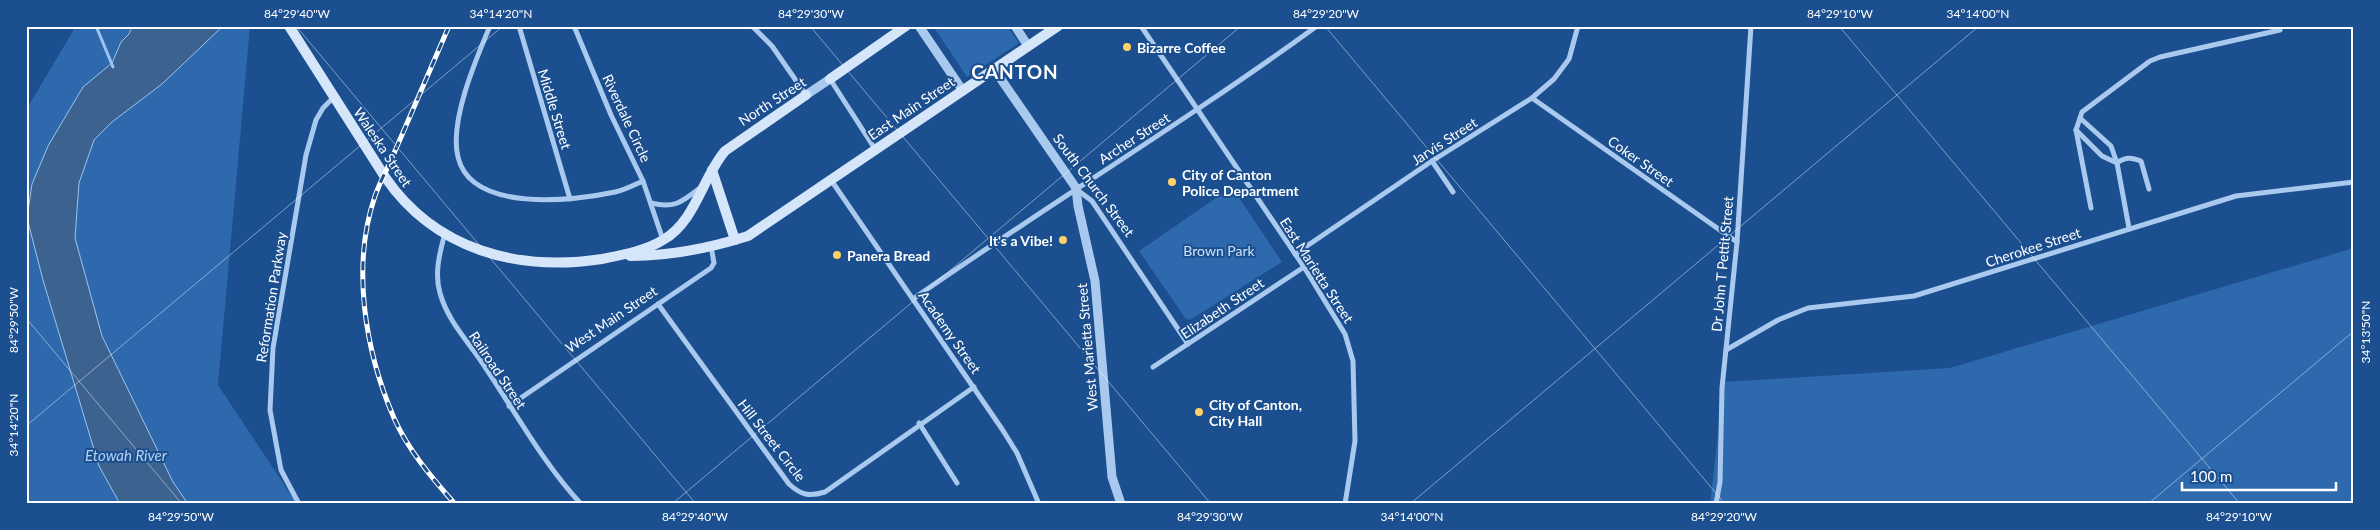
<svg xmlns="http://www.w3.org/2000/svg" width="2380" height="530" viewBox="0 0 2380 530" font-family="Lato,sans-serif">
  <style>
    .green { fill: #2e69ad }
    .water { fill: #3c6290; stroke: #9cc4f0 }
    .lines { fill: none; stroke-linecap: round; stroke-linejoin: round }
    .stream { stroke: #9cc4f0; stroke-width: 3 }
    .minor { stroke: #a9c9ee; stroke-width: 5 }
    .tertiary { stroke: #a9c9ee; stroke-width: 9 }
    .secondary { stroke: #d6e6fa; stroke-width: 10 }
    .rail-casing { stroke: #fff; stroke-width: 5 }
    .rail { stroke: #1b4f8f; stroke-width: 3; stroke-dasharray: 9; stroke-linecap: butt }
    .ticks { fill: none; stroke: #fff; stroke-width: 1; stroke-opacity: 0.45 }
    .poi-dot { fill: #ffd166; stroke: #1b4f8f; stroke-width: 2 }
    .labels { text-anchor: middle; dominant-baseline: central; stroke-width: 4; stroke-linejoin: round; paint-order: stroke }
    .poi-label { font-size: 14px; font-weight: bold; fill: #fff; stroke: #1b4f8f; text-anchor: start }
    .street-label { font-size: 14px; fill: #fff; stroke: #1b4f8f }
    .park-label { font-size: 14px; fill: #cfe3fa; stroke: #1b4f8f }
    .water-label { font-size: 15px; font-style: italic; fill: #b5d3f5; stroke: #1b4f8f }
    .district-label { font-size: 19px; font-weight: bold; letter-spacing: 1px; fill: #fff; stroke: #1b4f8f }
    .neatline { fill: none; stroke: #fff; stroke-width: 2 }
    .ticks-label { font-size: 12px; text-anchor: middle; fill: #fff }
  </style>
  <rect width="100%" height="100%" fill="#1b4f8f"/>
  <g class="green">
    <polygon points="76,26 250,26 218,385 297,504 26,504 26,110"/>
    <polygon points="933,26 1007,26 1019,43 967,77"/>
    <polygon points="1232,187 1282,262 1190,320 1186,319 1139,251"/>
    <polygon points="2354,248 2354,504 1710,504 1724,382 1950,368"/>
  </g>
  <polygon class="water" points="132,26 223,26 162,84 112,122 94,140 79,183 75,238 102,336 173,482 188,504 121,504 119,502 99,466 43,280 27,218 32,184 48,146 83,87 112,63 121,42 129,34"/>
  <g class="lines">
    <polyline class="stream" points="96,26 113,67"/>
    <g class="minor">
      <path d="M490 26C476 59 449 122 458 157 471 213 574 201 615 192 625 190 634 185 643 181"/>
      <polyline points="519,26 570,199"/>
      <polyline points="574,26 611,115 643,181 663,240"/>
      <polyline points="752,26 772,46 806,95"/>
      <polyline points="1141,26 1304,267 1345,334 1353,361 1355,441 1345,504"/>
      <polyline points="830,79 875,149"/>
      <polyline points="1532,98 1737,242"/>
      <polyline points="2080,118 2111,146 2117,163 2129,228"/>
      <polyline points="2076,130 2082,112 2150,61 2160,57 2280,30"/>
      <polyline points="2076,130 2091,208"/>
      <polyline points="2077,131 2102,156 2117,163"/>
      <polyline points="1432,161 1453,192"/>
      <path d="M2117 163C2125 157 2131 157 2141 161L2149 189"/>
      <polyline points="831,180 1002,429 1017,453 1039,504"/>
      <polyline points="1076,189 1092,201 1188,344"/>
      <path d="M651 203C674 209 682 202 700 188"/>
      <path d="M445 233C440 252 434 273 440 293 448 322 469 342 485 367 516 413 543 463 581 504"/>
      <polyline points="1295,254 1432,161 1532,98 1554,79 1569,59 1578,26"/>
      <path d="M913 299C1046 206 1185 122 1317 26"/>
      <path d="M658 304 789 484C801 495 809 497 825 492L974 387"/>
      <polyline points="1726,350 1778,320 1808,308 1914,296 2236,196 2354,182"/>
      <polyline points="1153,367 1304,267"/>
      <polyline points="509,406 711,268 714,263 711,246"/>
      <polyline points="919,423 957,483"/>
      <polyline points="299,504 281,470 270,410 273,348 306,155 316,120 323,108 334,97"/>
      <polyline points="1716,504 1720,482 1722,388 1737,242 1751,26"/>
    </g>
    <g class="tertiary">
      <polyline points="919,26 963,91"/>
      <polyline points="1015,26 1028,46"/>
      <polyline points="994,69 1076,188 1078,206 1095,281 1112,477 1121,504"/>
      <polyline points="806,95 830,79"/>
    </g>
    <g class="secondary">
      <path d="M289 26 385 177C435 250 518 272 602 259 622 255 645 251 663 240 696 221 702 178 725 151L806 95"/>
      <polyline points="830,79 906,26"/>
      <polyline points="712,170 735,240"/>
      <path d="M630 256C670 256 710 248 748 236L1058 26"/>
    </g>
    <defs>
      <path id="rail" d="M449 26C431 68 413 110 395 151 389 166 380 181 375 196 351 266 365 351 394 418 408 450 432 478 455 504"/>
    </defs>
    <use href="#rail" class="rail-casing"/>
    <use href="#rail" class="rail"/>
  </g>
  <path class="ticks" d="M296 26 696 504M810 26 1211 504M1325 26 1725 504M1839 26 2240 504M26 318 182 504M26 426 503 26M672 504 1241 26M1410 504 1979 26M2148 504 2354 331"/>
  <g class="poi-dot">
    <circle cx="1127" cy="47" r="5"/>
    <circle cx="1172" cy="182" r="5"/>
    <circle cx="1063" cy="240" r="5"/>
    <circle cx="837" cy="255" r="5"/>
    <circle cx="1199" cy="412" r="5"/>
  </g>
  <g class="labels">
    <g class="poi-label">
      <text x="1137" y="47">Bizarre Coffee</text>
      <text x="1182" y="174">City of Canton<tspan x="1182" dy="16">Police Department</tspan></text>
      <text x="1053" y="240" text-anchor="end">It's a Vibe!</text>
      <text x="847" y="255">Panera Bread</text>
      <text x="1209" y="404">City of Canton,<tspan x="1209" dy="16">City Hall</tspan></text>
    </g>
    <g class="street-label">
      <text transform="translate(772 101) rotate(-33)">North Street</text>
      <text transform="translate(911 108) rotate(-34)">East Main Street</text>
      <text transform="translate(555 109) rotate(73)">Middle Street</text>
      <text transform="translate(627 118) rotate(65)">Riverdale Circle</text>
      <text transform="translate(1134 138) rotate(-33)">Archer Street</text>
      <text transform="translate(1444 141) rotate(-33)">Jarvis Street</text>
      <text transform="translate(383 147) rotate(56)">Waleska Street</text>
      <text transform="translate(1641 161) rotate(35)">Coker Street</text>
      <text transform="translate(1094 185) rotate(53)">South Church Street</text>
      <text transform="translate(2033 247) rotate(-18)">Cherokee Street</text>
      <text transform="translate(1722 264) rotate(-85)">Dr John T Pettit Street</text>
      <text transform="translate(1317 270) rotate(57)">East Marietta Street</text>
      <text transform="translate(271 297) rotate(-81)">Reformation Parkway</text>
      <text transform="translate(1222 308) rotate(-34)">Elizabeth Street</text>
      <text transform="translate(611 319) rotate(-34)">West Main Street</text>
      <text transform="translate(950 332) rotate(55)">Academy Street</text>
      <text transform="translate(1087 347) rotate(-95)">West Marietta Street</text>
      <text transform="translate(498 370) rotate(56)">Railroad Street</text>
      <text transform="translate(772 440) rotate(52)">Hill Street Circle</text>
    </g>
    <g class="park-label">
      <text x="1219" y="250">Brown Park</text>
    </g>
    <g class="water-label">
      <text x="126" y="455">Etowah River</text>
    </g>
    <g class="district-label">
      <text x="1015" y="71">CANTON</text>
    </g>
  </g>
  <rect width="2380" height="530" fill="none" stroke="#1b4f8f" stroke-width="55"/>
  <path d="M2182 482v8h154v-8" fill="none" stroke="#ffffff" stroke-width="2.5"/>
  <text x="2190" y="482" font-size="15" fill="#ffffff" stroke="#1b4f8f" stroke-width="4" paint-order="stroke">100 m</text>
  <rect x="28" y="28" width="2324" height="474" class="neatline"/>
  <g class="ticks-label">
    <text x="297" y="18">84°29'40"W</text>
    <text x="501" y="18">34°14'20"N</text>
    <text x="811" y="18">84°29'30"W</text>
    <text x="1326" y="18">84°29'20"W</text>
    <text x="1840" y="18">84°29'10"W</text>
    <text x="1978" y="18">34°14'00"N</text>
    <text transform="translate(14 320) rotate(-90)" y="4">84°29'50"W</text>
    <text transform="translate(2366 332) rotate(-90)" y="4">34°13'50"N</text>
    <text transform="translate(14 425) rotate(-90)" y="4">34°14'20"N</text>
    <text x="181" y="521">84°29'50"W</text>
    <text x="695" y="521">84°29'40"W</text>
    <text x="1210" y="521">84°29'30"W</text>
    <text x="1412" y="521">34°14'00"N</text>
    <text x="1724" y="521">84°29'20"W</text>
    <text x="2239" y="521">84°29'10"W</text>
  </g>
</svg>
